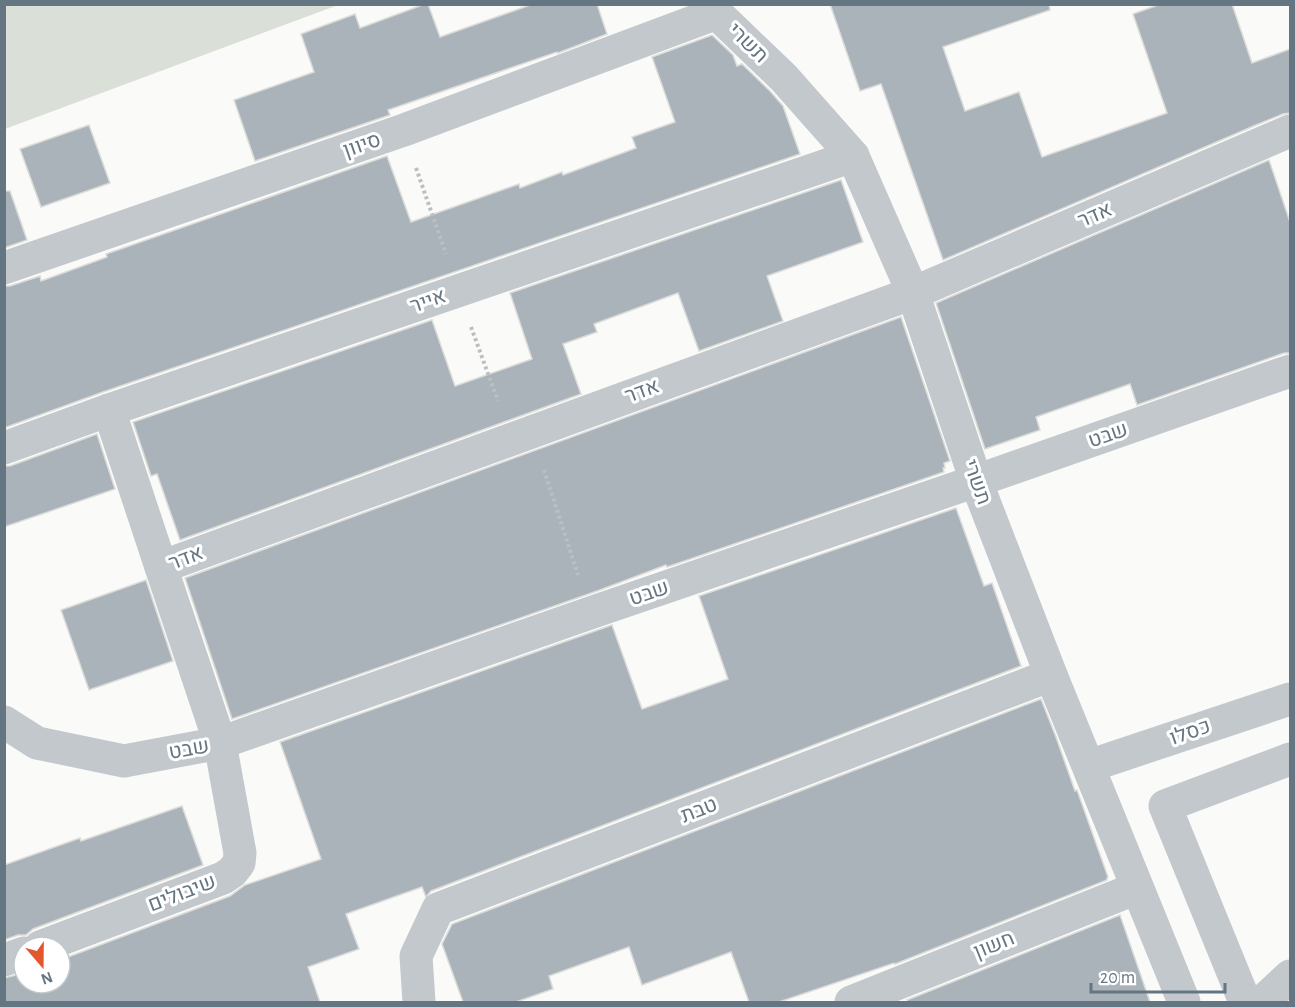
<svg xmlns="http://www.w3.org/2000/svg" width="1295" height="1007" viewBox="0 0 1295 1007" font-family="'Alegreya Sans',Heebo,sans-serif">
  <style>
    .green { fill: #dadfd7 }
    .building { fill: #aab3b9; stroke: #dcdcda; stroke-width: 1.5 }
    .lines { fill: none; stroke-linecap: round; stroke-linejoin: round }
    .path { stroke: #bbbfc2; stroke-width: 4; stroke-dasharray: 3 3; stroke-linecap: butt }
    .minor { stroke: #c3c8cc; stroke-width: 33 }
    .labels { text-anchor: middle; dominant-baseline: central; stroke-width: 6; stroke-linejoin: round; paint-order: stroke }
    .street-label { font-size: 21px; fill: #657683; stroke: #fff }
  </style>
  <rect width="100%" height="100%" fill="#fafaf8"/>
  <polygon class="green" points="5,4 338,4 338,5 5,129"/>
  <g class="building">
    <polygon points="425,4 428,4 440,37 533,4 597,4 607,34 558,53 557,52 388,110 390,115 255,161 234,100 314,72 301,34 355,14 360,28"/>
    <polygon points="830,4 1049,4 1050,10 943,47 965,111 1019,92 1042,157 1167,113 1133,14 1161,4 1232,4 1252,63 1290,49 1290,113 1283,114 1256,125 943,260 881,84 860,91"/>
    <polygon points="712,35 733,55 737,66 742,64 770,91 783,106 800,154 103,392 4,428 4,286 10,286 40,276 41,281 107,257 106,254 387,156 411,222 519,184 520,188 562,172 563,175 636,148 632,137 675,122 652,57"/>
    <polygon points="89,125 110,183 41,207 20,149"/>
    <polygon points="1269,160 1290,222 1290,353 1284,353 1137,405 1130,384 1036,417 1040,430 985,449 936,303"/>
    <polygon points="841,180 863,242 767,276 783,321 699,351 678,293 594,324 597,332 563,344 581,394 180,540 157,474 151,476 133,422 432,320 455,386 532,359 510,293"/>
    <polygon points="4,191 10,191 27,240 4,248"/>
    <polygon points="901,317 950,461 944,463 945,468 943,468 944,472 667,567 666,565 600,590 232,719 185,578"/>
    <polygon points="97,434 115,489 4,527 4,466 10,466"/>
    <polygon points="956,508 984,586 992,583 1021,666 431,891 426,897 422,887 346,914 359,949 308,967 320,1002 4,1002 4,978 24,973 24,983 60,983 60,960 230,896 245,885 321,859 280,742 612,625 642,709 728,679 699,596"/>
    <polygon points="146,580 173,661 89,690 61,610"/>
    <polygon points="1041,699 1056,737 1075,791 1077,790 1108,877 1107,878 1107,880 895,964 894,963 779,1002 749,1002 731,952 642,985 629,947 549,976 553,989 516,1002 463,1002 442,944 452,924"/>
    <polygon points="182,806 203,865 33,929 26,935 18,935 4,940 4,865 80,838 81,841"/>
    <polygon points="1120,915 1150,1002 908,1002 907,1000"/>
  </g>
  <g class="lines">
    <g class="path">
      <polyline points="416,168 446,254"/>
      <polyline points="471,327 498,401"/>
      <polyline points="544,470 578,575"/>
    </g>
    <g class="minor">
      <polyline points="707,4 784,78 853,156 913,293 976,481 1051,675 1184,1002"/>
      <polyline points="4,268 404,130 717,13"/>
      <polyline points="109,410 161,567"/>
      <polyline points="4,448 109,410 853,156"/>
      <polyline points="4,722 37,743 124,761 220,743 590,613 976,481 1290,371"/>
      <polyline points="1089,766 1290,699"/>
      <polyline points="40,947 223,878 232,872 239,863 240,853 220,743 161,567 913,293 1290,131"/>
      <polyline points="4,960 24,953"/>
      <polyline points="419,1002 416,956 438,909 1051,675"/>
      <polyline points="851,1002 1137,888"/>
      <polyline points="1245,1002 1165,806 1290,759"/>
      <polyline points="1262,1002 1290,976"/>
    </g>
  </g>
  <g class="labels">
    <g class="street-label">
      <text transform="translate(748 43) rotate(44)">תשרי</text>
      <text transform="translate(362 145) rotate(-19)">סיוון</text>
      <text transform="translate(1095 215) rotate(-23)">אדר</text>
      <text transform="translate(428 301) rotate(-19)">אייר</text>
      <text transform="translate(642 391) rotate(-20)">אדר</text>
      <text transform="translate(1108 435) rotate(-19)">שבט</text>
      <text transform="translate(977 482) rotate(70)">תשרי</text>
      <text transform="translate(186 558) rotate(-21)">אדר</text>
      <text transform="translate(649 593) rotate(-19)">שבט</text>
      <text transform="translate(1190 732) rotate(-19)">כסלו</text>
      <text transform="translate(189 749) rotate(-10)">שבט</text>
      <text transform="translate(699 810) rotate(-21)">טבת</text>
      <text transform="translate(182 893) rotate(-21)">שיבולים</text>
      <text transform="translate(994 945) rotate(-22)">חשון</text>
    </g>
  </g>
  <rect width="1295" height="1007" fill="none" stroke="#657683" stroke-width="12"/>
  <g transform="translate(42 965) rotate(160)"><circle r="28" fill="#ffffff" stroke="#c1c8cd" stroke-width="1.5"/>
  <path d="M0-4.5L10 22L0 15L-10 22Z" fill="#e4572e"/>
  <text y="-9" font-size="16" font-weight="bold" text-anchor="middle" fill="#657683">N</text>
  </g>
  <path d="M1091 983v9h134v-9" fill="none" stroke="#657683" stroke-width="3"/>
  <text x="1100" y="983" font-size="18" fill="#657683" stroke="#ffffff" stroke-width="4.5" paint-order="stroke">20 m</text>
</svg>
